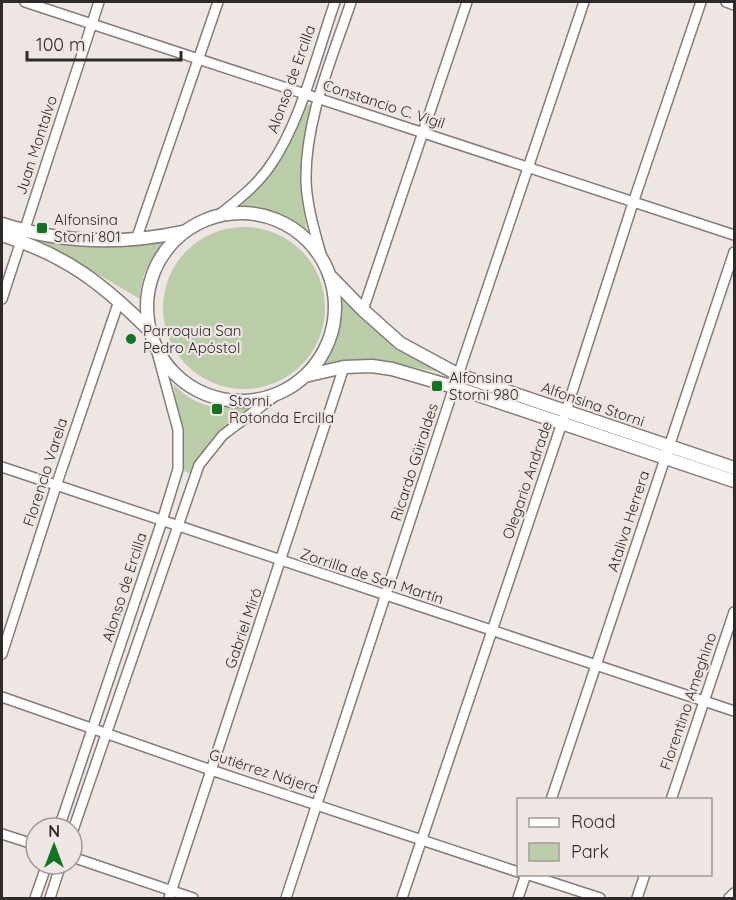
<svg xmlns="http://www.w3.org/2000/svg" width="736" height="900" viewBox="0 0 736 900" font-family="Quicksand,sans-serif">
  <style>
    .green { fill: #bacca8 }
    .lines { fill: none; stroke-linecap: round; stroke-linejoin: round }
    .street-casing { stroke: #847c79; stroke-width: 12 }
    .secondary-casing { stroke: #847c79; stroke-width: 15 }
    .street { stroke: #fff; stroke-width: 9 }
    .secondary { stroke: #fff; stroke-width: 12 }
    .poi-dot { fill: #127323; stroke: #eee6e2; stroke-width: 2 }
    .labels { text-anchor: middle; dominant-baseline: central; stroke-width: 4.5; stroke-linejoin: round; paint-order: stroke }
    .street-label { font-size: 15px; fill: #2e2a29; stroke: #eee6e2 }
    .poi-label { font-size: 15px; fill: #2e2a29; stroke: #eee6e2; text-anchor: start }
  </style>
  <rect width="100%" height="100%" fill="#eee6e2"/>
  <g class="green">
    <path d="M305 104 311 105 302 154 300 183 307 232C281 213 265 211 234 207 247 197 262 186 272 172 287 152 295 127 305 104Z"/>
    <circle cx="244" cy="308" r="81"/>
    <path d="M36 238 107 246 165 242C150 259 140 276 140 299Z"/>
    <path d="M339 292C364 327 401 349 438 372 388 362 365 355 314 369 336 347 341 322 339 292Z"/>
    <path d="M173 384C201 411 216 408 253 406 221 430 211 439 191 474L184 471 183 438Z"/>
  </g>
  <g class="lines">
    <defs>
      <g id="street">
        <polyline points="25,2 734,235"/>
        <polyline points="726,2 734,5"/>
        <path d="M220 214C238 200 257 185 270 166 301 122 317 53 335 2"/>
        <polyline points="136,240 218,2"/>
        <path d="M322 258C315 233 307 207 306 181 305 119 332 59 351 2"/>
        <polyline points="2,299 99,2"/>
        <polyline points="363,310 467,2"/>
        <polyline points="2,467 734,711"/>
        <polyline points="2,654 56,486 119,301"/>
        <polyline points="2,697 211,770 518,872"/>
        <polyline points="551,800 734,252"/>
        <polyline points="671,800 734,612"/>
        <polyline points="59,828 162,521 178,469 178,430 157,352"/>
        <polyline points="72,833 199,465 223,435 279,393"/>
        <polyline points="2,834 36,845"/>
        <polyline points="72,857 193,898"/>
        <polyline points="526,874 600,898"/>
        <polyline points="35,898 47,864"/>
        <polyline points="50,898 61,864"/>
        <polyline points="169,898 344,367"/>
        <polyline points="286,898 454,387 584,2"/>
        <polyline points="402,898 566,411 633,203 701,2"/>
        <polyline points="518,898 526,874"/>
        <polyline points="637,898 645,874"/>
        <polyline points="729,898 734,893"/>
      </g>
      <g id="secondary">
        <circle cx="241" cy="307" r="94"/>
        <path d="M2 224C61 243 121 245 182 232"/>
        <path d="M2 235C65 255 102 283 148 329"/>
        <polyline points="332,278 363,310 400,343 459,375 734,468"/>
        <polyline points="305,376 344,367 372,366 392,369 454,387 734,481"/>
      </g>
    </defs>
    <use href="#street" class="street-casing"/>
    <use href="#secondary" class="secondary-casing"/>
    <use href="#street" class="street"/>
    <use href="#secondary" class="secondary"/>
  </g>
  <g class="poi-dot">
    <rect x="36" y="222" width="12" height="12" rx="3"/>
    <circle cx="131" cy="339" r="6"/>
    <rect x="431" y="380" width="12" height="12" rx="3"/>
    <rect x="211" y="403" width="12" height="12" rx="3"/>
  </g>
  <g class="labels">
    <g class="street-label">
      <text transform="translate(291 79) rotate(-70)">Alonso de Ercilla</text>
      <text transform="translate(384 104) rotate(18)">Constancio C. Vigil</text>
      <text transform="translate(36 145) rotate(-72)">Juan Montalvo</text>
      <text transform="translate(593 404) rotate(19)">Alfonsina Storni</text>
      <text transform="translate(414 462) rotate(-72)">Ricardo Güiraldes</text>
      <text transform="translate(45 472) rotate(-72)">Florencio Varela</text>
      <text transform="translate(527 480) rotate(-71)">Olegario Andrade</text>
      <text transform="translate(628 521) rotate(-72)">Ataliva Herrera</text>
      <text transform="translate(372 576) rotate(18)">Zorrilla de San Martín</text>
      <text transform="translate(124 587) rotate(-72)">Alonso de Ercilla</text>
      <text transform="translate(243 628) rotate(-71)">Gabriel Miró</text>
      <text transform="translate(688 701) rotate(-71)">Florentino Ameghino</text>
      <text transform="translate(264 771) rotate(18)">Gutiérrez Nájera</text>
    </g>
    <g class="poi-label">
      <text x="54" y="219">Alfonsina<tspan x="54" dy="17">Storni 801</tspan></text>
      <text x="143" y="330">Parroquia San<tspan x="143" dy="17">Pedro Apóstol</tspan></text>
      <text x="449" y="377">Alfonsina<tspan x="449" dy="17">Storni 980</tspan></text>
      <text x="229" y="400">Storni.<tspan x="229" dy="17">Rotonda Ercilla</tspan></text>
    </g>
  </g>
  <rect width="736" height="900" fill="none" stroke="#2e2a29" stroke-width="6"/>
  <rect x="517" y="798" width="195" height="78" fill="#eee6e2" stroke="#a19b98" stroke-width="1.5"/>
  <rect x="529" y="818" width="30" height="9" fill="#ffffff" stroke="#a19b98" stroke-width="1.5"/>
  <text x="571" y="828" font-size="18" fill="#2e2a29">Road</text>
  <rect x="529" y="843" width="30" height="18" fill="#bacca8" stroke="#a19b98" stroke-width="1.5"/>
  <text x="571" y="858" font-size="18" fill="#2e2a29">Park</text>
  <g transform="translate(54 846)"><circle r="28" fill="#eee6e2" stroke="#a19b98" stroke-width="1.5"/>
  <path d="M0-4.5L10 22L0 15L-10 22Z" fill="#127323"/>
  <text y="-9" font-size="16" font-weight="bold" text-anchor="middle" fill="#2e2a29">N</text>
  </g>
  <path d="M27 51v9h154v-9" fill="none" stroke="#2e2a29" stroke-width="3"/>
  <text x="36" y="51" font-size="18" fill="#2e2a29" stroke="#eee6e2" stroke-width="4.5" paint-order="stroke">100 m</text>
</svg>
